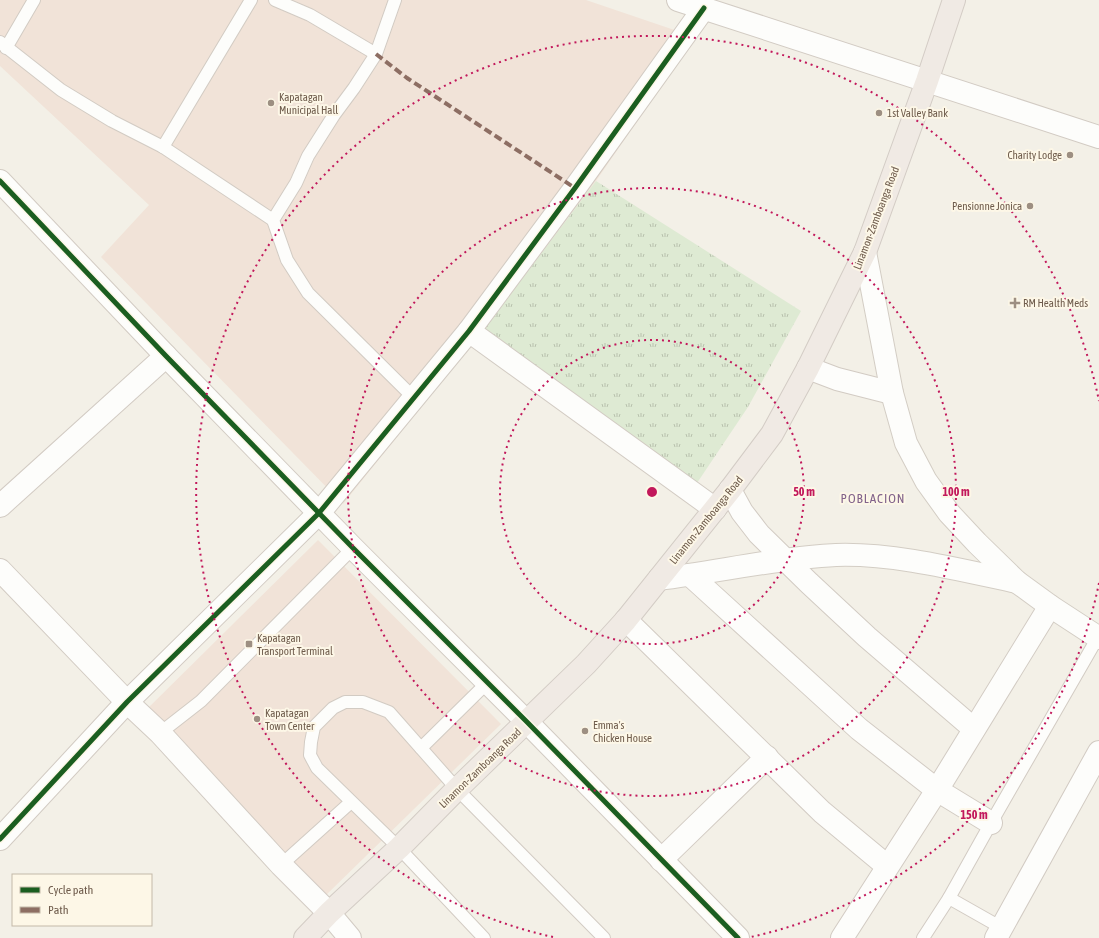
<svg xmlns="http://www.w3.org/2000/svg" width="1099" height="938" viewBox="0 0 1099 938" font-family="'Asap Condensed',sans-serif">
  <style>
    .commercial { fill: #f1e3d8 }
    .park { fill: url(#park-tufts) }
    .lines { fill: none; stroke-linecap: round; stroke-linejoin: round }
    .service-casing { stroke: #d2cbc3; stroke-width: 14 }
    .minor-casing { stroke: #d2cbc3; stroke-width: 24 }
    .tertiary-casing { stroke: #d2cbc3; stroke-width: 24 }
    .secondary-casing { stroke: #d3cdc4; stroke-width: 24 }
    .trunk-casing { stroke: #d3ccc5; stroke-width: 24 }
    .service { stroke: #fdfdfb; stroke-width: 12 }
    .minor { stroke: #fdfdfb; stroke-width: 22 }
    .tertiary { stroke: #fdfdfb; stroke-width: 22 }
    .secondary { stroke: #fdfdfb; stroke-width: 22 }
    .trunk { stroke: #f0eae4; stroke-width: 22 }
    .quiet { stroke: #8d6e63; stroke-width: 4; stroke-dasharray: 8 4; stroke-linecap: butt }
    .cycleway-casing { stroke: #fdf7e7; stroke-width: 8 }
    .cycleway { stroke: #1b5e20; stroke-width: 5 }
    .ring { fill: none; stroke: #c2185b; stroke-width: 2; stroke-dasharray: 2 4 }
    .poi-dot { fill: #9d8f82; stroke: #fdf7e7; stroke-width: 1.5 }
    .labels { text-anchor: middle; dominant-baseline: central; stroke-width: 4; stroke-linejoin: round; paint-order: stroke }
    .poi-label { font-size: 11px; fill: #6e5b4b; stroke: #fdf7e7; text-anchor: start }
    .street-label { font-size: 11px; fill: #6e5b4b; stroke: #fdf7e7 }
    .quarter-label { font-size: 13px; letter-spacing: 1px; fill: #82638b; stroke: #fdf7e7 }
    .centre { fill: #c2185b; stroke: #fdf7e7; stroke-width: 2 }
    .ring-label { font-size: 12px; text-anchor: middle; font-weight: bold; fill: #c2185b; stroke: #fdf7e7; stroke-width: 4; stroke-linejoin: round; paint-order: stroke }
  </style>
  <defs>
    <pattern id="park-tufts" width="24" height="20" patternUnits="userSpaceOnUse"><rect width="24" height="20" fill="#deead3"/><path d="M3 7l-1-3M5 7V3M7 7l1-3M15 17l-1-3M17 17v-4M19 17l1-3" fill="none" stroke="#b8c1ad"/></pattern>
  </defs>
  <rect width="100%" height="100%" fill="#f3f0e7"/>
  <g class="commercial">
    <polygon points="0,0 586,0 695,37 596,181 484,329 343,504 101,257 149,205 0,66"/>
    <polygon points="318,540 501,724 322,899 142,714"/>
  </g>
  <polygon class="park" points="596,181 801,311 748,407 695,486 484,329"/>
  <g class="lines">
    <defs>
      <g id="service">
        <polyline points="275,0 310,15 376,54"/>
        <polyline points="395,0 376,54 354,88 334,115 308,156 296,183 273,220 287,260 308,293 414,398"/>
        <polyline points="0,42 61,90 112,121 163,147 273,220"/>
        <polyline points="6,48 34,0"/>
        <polyline points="163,147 251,0"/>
        <polyline points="160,733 201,701 353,548"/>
        <polyline points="421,748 487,683"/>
        <polyline points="281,865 351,802"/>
        <polyline points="949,898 1002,928"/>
        <polyline points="484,938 399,848 317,768 310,755 311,742 314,727 333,708 345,702 363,702 389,712 457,789 604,938"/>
        <polyline points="923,938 949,898 991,823 1098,637"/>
      </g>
      <g id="minor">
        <polyline points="469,331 715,509"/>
        <polyline points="808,368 837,379 892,393"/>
        <polyline points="730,490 742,512 759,534 809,583 867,637 974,729"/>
        <polyline points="0,506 166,356"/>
        <polyline points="0,570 127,702 160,733 281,865 329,913 350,938"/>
        <polyline points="690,575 859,729 937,790 991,823"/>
        <polyline points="626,620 822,812 887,866"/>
        <polyline points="527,722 738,938"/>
        <polyline points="0,839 127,702 319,513 469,331 575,188 704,8"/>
        <polyline points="661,860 767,757"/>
        <polyline points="842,938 937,790 1050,606"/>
        <polyline points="996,938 1099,752"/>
      </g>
      <g id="tertiary">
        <polyline points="678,0 1099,137"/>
        <polyline points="0,181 166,356 353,548 527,722"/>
      </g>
      <g id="secondary">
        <polyline points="865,252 892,393 906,443 926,481 949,513 977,543 1017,582 1050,606 1099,638"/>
        <path d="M659 579C718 572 776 558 836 555 894 553 960 570 1017 582"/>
      </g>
      <polyline id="trunk" points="305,938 329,913 399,848 457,789 586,664 626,620 730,490 772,434 808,368 865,252 927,81 954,0"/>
    </defs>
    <use href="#service" class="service-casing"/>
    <use href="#minor" class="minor-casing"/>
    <use href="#tertiary" class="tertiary-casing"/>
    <use href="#secondary" class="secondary-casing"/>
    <use href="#trunk" class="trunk-casing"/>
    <use href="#service" class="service"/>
    <use href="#minor" class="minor"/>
    <use href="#tertiary" class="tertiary"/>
    <use href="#secondary" class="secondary"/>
    <use href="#trunk" class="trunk"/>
    <polyline class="quiet" points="376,54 407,78 575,188"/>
    <defs>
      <g id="cycleway">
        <polyline points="0,181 166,356 353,548 527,722 738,938"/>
        <polyline points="0,839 127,702 319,513 469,331 575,188 704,8"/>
      </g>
    </defs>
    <use href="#cycleway" class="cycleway-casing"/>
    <use href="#cycleway" class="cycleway"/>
  </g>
  <g class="ring">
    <circle cx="652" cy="492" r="152"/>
    <circle cx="652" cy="492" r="304"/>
    <path d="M1099 583A456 456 0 0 1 751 937M553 937A456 456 0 1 1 1099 401"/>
  </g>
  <g class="poi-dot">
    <circle cx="271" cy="103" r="4"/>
    <circle cx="879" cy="113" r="4"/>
    <circle cx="1070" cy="155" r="4"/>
    <circle cx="1030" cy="206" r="4"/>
    <path d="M1013 297h4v4h4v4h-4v4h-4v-4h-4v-4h4z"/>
    <rect x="245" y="640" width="8" height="8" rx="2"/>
    <circle cx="257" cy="719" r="4"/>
    <circle cx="585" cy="731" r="4"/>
  </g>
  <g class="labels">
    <g class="poi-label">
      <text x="279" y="97">Kapatagan<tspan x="279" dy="13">Municipal Hall</tspan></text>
      <text x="887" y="113">1st Valley Bank</text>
      <text x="1062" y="155" text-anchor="end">Charity Lodge</text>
      <text x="1022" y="206" text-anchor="end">Pensionne Jonica</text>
      <text x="1023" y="303">RM Health Meds</text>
      <text x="257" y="638">Kapatagan<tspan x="257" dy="13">Transport Terminal</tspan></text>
      <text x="265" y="713">Kapatagan<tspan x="265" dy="13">Town Center</tspan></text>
      <text x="593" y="725">Emma's<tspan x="593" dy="13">Chicken House</tspan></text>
    </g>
    <g class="street-label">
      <text transform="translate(876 218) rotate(-69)">Linamon-Zamboanga Road</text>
      <text transform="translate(706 520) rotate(-51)">Linamon-Zamboanga Road</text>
      <text transform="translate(480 768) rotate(-44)">Linamon-Zamboanga Road</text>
    </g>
    <g class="quarter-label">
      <text x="873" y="498">POBLACION</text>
    </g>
  </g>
  <circle cx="652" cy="492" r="6" class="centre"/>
  <g class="ring-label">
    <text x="804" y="496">50 m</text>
    <text x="956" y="496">100 m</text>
    <text x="974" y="819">150 m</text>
  </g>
  <rect x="12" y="874" width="140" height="52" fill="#fdf7e7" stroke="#c4b9a9"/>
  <rect x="20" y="887" width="20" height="6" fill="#1b5e20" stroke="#c4b9a9"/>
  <text x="48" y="894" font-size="12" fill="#6e5b4b">Cycle path</text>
  <rect x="20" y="907" width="20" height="6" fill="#8d6e63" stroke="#c4b9a9"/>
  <text x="48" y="914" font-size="12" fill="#6e5b4b">Path</text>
</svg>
